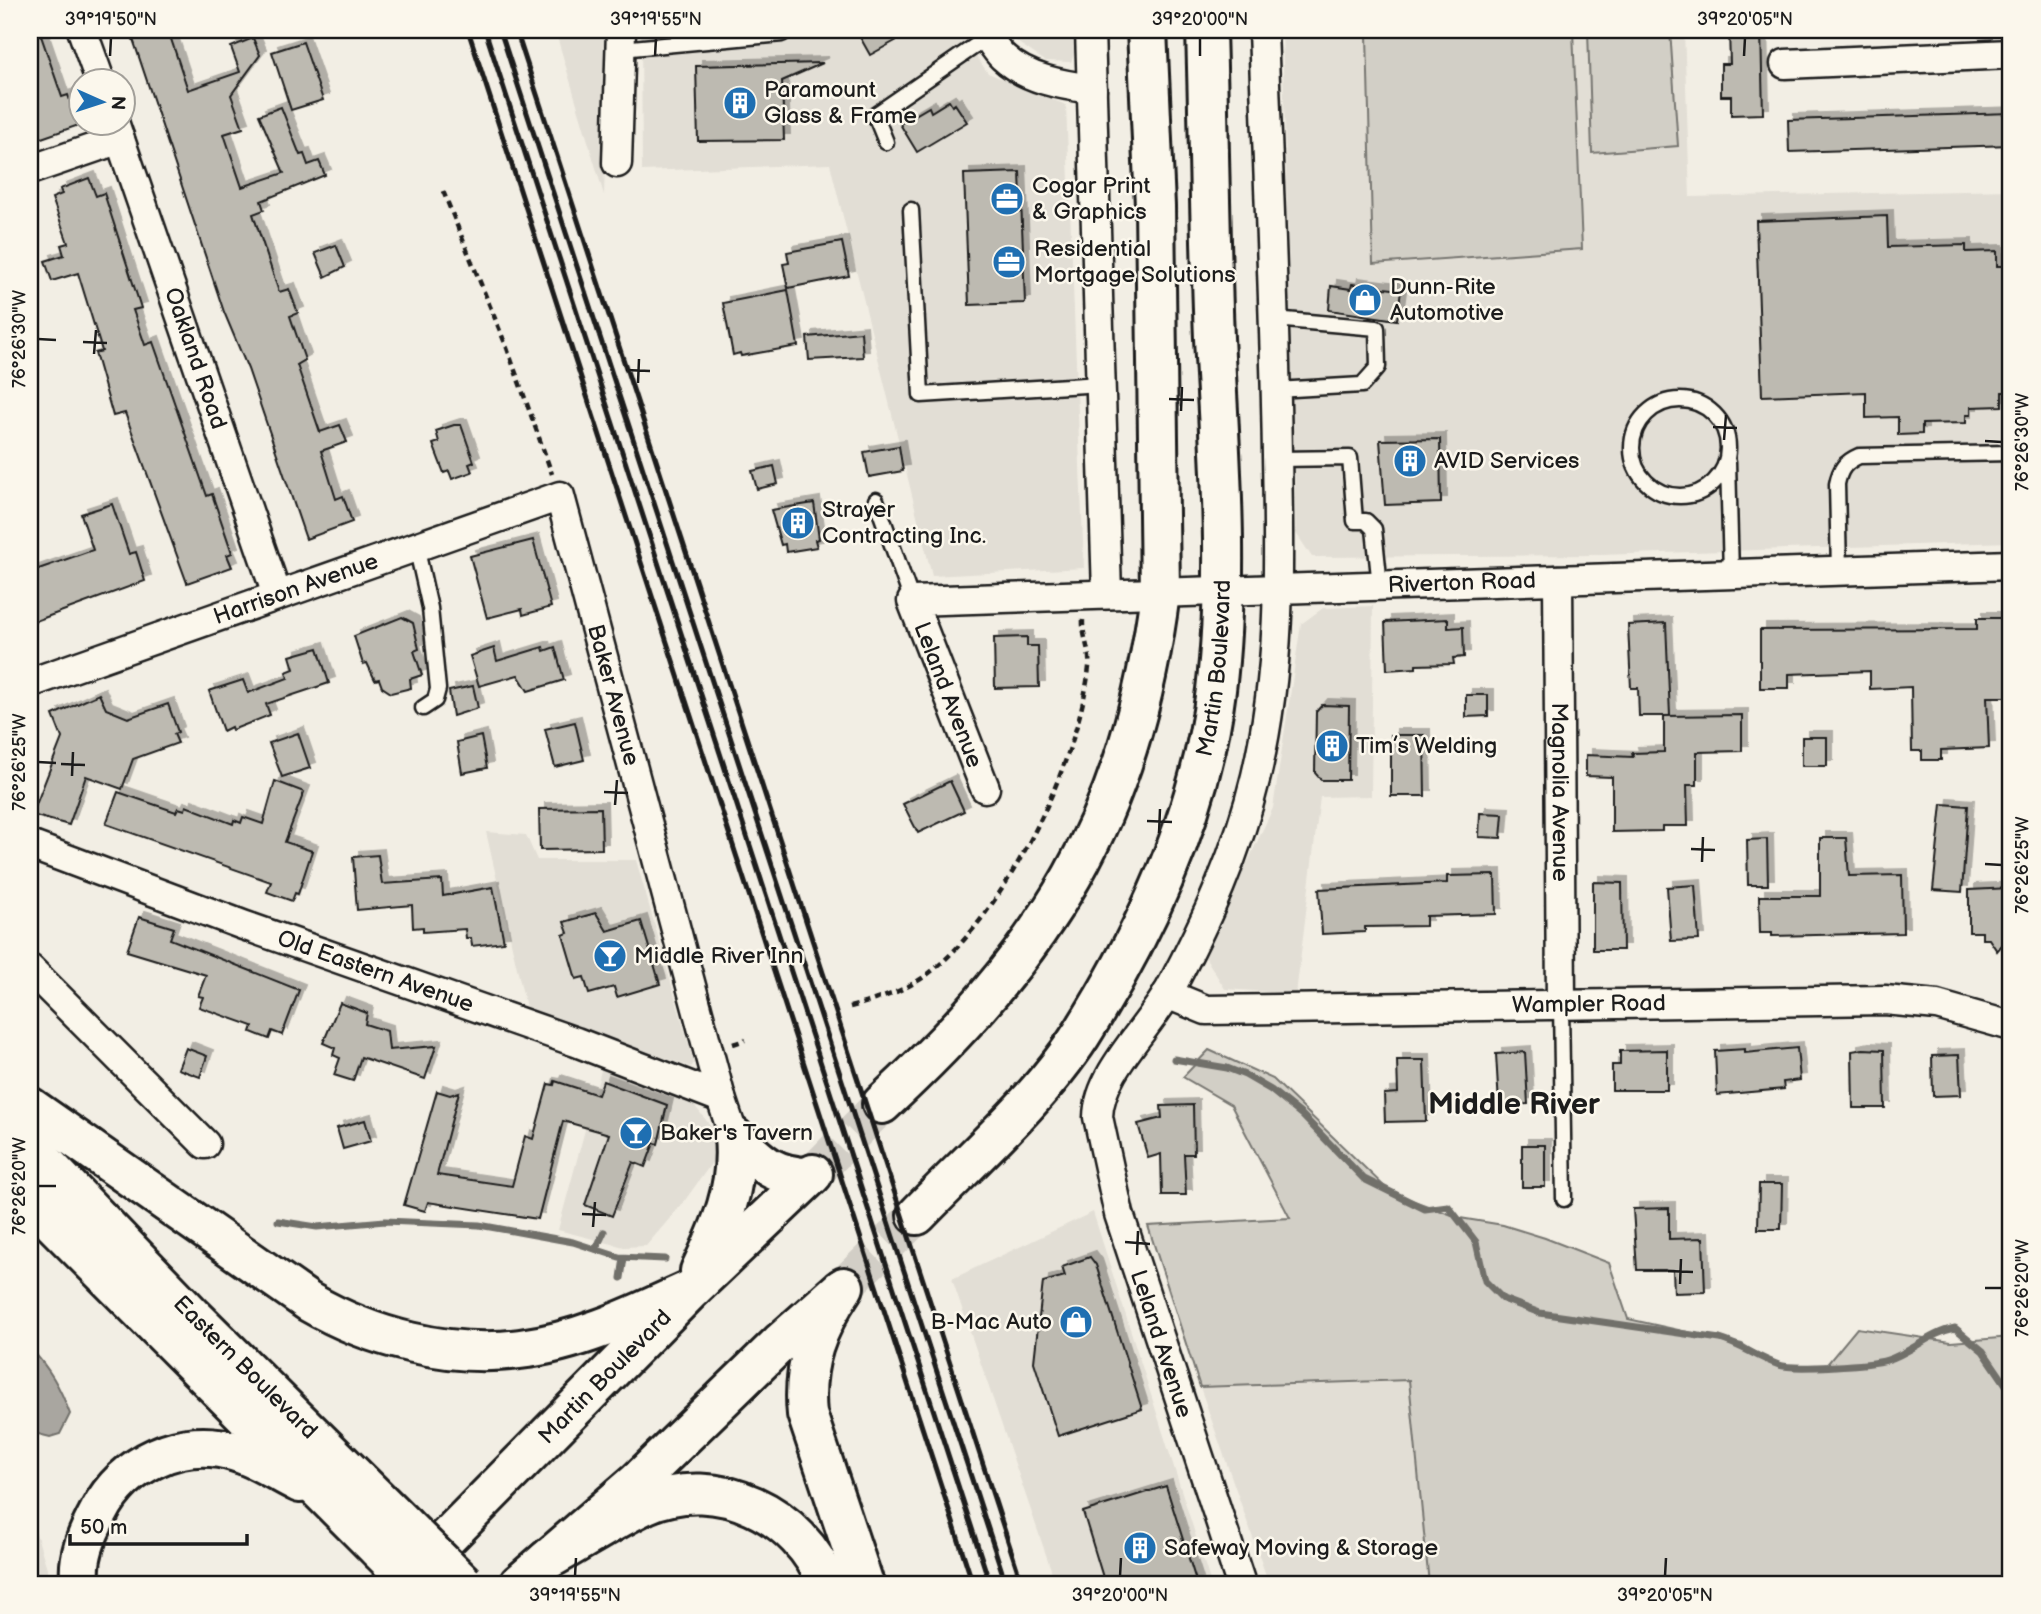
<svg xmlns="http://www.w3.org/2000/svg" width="2041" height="1614" viewBox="0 0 2041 1614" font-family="'Balsamiq Sans',sans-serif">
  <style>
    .built { fill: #e2ded5 }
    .green { fill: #d2cfc6; stroke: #777671; stroke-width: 2 }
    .water { fill: #a9a6a0; stroke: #716f6b; stroke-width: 2 }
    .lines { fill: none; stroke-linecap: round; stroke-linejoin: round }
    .stream { stroke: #716f6b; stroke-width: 7 }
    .building { fill: #bdbab1; stroke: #1c1c1c; stroke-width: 2; filter: url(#shadow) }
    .secondary-tunnel { stroke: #d2cec6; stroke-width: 38; stroke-dasharray: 38 19; stroke-linecap: butt }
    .lane-casing { stroke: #1c1c1c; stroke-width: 19 }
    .street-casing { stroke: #1c1c1c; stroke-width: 33 }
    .secondary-casing { stroke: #1c1c1c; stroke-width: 44 }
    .primary-casing { stroke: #1c1c1c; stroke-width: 44 }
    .path { stroke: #1c1c1c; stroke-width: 4.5; stroke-dasharray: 7 5; stroke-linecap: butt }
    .lane { stroke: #fbf7ec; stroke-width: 14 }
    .street { stroke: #fbf7ec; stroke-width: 28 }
    .secondary { stroke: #fbf7ec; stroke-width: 38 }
    .primary { stroke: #fbf7ec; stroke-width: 38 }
    .rail { stroke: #1c1c1c; stroke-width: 5 }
    .primary-bridge-casing { stroke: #1c1c1c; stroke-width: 44; stroke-linecap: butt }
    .primary-bridge { stroke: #fbf7ec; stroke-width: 38 }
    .ticks { fill: none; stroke: #1c1c1c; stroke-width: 2.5 }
    .labels { text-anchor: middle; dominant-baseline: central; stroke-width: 5; stroke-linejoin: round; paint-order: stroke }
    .poi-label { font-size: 23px; fill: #1c1c1c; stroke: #fbf7ec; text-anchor: start }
    .street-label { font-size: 23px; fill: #1c1c1c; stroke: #fbf7ec }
    .district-label { font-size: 30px; font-weight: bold; fill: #1c1c1c; stroke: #fbf7ec }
    .neatline { fill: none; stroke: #1c1c1c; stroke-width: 2.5 }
    .ticks-label { font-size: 18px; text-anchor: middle; fill: #1c1c1c }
  </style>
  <defs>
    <filter id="shadow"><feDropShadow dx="6" dy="-6" stdDeviation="0" flood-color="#0004"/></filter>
  </defs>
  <rect width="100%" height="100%" fill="#f2eee4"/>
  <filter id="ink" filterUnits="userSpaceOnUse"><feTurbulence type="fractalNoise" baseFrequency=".0143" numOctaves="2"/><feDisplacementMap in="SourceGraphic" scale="14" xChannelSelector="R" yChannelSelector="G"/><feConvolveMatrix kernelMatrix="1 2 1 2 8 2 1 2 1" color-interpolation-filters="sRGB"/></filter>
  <g filter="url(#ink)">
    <g class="built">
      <polygon points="555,30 609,30 604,195"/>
      <polygon points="641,30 957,30 988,73 1066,105 1084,568 932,576 830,164 642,171"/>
      <polygon points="1006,30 1078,30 1079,43 1071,62 1045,61 1017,42"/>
      <polygon points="1282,30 1684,30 1690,197 2011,190 2011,542 1599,555 1312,557 1296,533"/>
      <polygon points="1373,606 1371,796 1320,797 1296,994 1225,989 1204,955 1273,808 1301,624 1323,608"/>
      <polygon points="486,832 526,835 537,860 636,860 694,1063 691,1067 527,1012"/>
      <polygon points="602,1067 691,1101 716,1133 721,1150 683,1203 646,1246 624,1247 558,1230"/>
      <polygon points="1093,1212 1211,1584 1056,1584 952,1279"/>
      <polygon points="1409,1379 1429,1584 1269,1584 1200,1387"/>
      <polygon points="30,1514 52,1584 30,1584"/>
    </g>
    <g class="green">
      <polygon points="1407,30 1573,30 1582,249 1373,264 1367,35"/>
      <polygon points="1588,30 1670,30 1678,146 1592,153"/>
      <polygon points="1209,1050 1273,1079 1390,1192 1460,1218 1503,1225 1545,1238 1609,1263 1628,1319 1742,1344 1781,1368 1824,1368 1857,1328 1951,1342 2011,1337 2011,1584 1429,1584 1409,1380 1200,1387 1148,1226 1290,1218 1231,1105 1183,1077"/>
    </g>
    <path class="water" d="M30 1348C50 1369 60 1387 70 1414L60 1434 50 1437 30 1432Z"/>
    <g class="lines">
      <g class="stream">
        <path d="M1174 1059 1227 1068 1245 1075 1271 1090 1302 1115 1364 1179 1425 1209 1448 1206 1476 1242 1485 1281 1503 1299 1540 1313 1720 1339C1741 1345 1758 1358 1779 1365 1792 1370 1872 1365 1887 1360 1911 1353 1929 1333 1955 1328L1983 1351 2011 1392"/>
        <polyline points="278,1221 317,1227 385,1221 479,1225 573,1242 619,1257 665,1259"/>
        <polyline points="596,1249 604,1232"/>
        <polyline points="621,1278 624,1258"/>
      </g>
    </g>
    <g class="building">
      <polygon points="30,30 39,30 62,97 68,95 79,125 30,142"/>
      <polygon points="130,30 168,30 188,90 240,72 231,47 253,38 260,55 231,95 243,128 224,134 242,187 284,173 259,115 281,107 300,155 304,154 308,165 319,161 325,175 261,201 264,210 253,214 279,292 289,289 298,313 290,316 305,360 297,365 320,432 340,425 347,442 321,451 336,499 343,496 352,522 306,539 248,369 224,312"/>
      <polygon points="856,30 915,30 870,55"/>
      <polygon points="1729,30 1761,30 1763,114 1731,115 1731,96 1721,96 1721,64 1730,64"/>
      <polygon points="303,42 323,100 291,110 272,52"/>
      <polygon points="823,63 782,81 784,140 698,141 696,66"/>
      <polygon points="949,101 952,106 955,104 967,122 917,152 900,124 929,107 931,112"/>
      <polygon points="2011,113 2011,145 1789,152 1788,120"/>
      <polygon points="1020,172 1025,303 969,305 964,174"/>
      <polygon points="89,178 96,196 104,193 141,308 133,310 145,345 153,342 207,496 212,494 232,553 227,555 232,567 187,583 125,413 113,416 95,353 102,351 78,273 52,281 45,261 64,255 61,245 68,243 52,198 62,194 60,189"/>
      <polygon points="1887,216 1888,247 1966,245 1966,252 1997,251 1997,266 2011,266 2011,392 2002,392 2002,406 1971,407 1971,415 1966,415 1966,423 1922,424 1922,434 1898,435 1898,417 1866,418 1866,392 1762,396 1756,221"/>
      <polygon points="842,242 849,276 788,288 783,264 789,263 787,252"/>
      <polygon points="336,245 345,267 325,277 315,253"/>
      <polygon points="1352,284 1401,290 1397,320 1329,310 1331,286 1351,289"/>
      <polygon points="788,290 798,346 741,356 740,353 733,355 723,303"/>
      <polygon points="861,332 863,357 809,360 807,337"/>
      <polygon points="454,425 461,425 474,462 469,464 472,472 452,479 449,471 444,473 433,444 439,442 436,431"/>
      <polygon points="1440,439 1441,503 1385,505 1380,440"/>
      <polygon points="899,446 903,471 869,477 864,452"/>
      <polygon points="774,466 778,484 757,489 752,471"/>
      <polygon points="814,503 819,539 815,540 817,547 786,552 785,544 781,545 771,510"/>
      <polygon points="112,504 129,554 136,552 145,581 30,623 30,572 93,550 81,514"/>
      <polygon points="533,540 551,607 523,615 522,609 487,618 470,556"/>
      <polygon points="402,617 413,623 419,649 414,651 422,675 410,679 411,688 391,693 382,687 379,679 375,680 367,663 363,664 354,636"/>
      <polygon points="1977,618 2007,618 2008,697 1987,697 1989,748 1941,750 1941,760 1922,760 1922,751 1912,751 1911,687 1870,689 1870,671 1789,674 1789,688 1760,688 1760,630 1977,629"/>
      <polygon points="1448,619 1448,628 1463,627 1464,657 1453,658 1454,664 1416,665 1416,668 1387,670 1385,622"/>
      <polygon points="1666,623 1670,716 1639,716 1638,688 1631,688 1628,625"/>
      <polygon points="1027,637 1027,646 1038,646 1039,687 995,688 994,638"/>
      <polygon points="543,647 544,651 555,647 564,680 528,691 518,675 479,686 470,656 494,648 497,661"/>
      <polygon points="318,648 329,683 266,704 270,715 232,730 231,727 223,731 209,691 243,680 248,693 288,678 286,672 294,669 290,656"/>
      <polygon points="473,686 478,708 453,716 449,691"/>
      <polygon points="99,694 106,709 128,718 168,704 178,732 174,734 178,743 133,759 122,789 86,776 69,825 32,815 62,738 53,715"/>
      <polygon points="1466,695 1488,695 1488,716 1466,717"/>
      <polygon points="1322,705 1349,706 1348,780 1321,780 1315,773 1316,712"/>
      <polygon points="1742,715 1742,751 1697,752 1697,785 1687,785 1688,826 1662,826 1662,831 1612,832 1612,777 1586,776 1586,755 1633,757 1632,753 1664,752 1664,716"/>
      <polygon points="575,722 584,760 555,767 545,729"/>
      <polygon points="298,733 310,768 282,777 269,743"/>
      <polygon points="1391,735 1424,735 1425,796 1391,796"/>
      <polygon points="481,736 487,768 462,773 457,742"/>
      <rect x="1802" y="737" width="25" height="29"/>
      <polygon points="275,781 304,792 285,842 312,851 298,894 295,893 292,901 267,892 271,882 106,824 118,792 176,812 178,808 185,810 186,806 233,824 234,820 241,823 243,817 263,824"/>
      <polygon points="950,781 964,811 918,833 903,804"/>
      <polygon points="1942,804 1968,806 1962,892 1933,890"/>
      <polygon points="601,808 602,849 540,850 539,809"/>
      <polygon points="1480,813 1503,814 1501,838 1479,837"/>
      <polygon points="1820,838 1846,838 1849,876 1902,875 1903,933 1772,936 1772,933 1760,933 1759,896 1820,896"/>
      <polygon points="1767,839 1768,885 1748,885 1747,840"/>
      <polygon points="378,855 382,884 442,880 443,896 493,887 504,942 472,946 471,938 466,938 465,929 423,932 423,927 413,928 412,905 357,910 353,857"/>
      <polygon points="1495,875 1496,914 1426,916 1426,926 1365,927 1365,932 1322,934 1319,889 1447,883 1447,876"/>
      <polygon points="1593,882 1622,883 1623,950 1593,950"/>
      <polygon points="1695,885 1699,940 1671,941 1667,887"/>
      <polygon points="2011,888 2011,939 2007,939 1997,951 1989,939 1982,939 1982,932 1969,932 1969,890"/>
      <polygon points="596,913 607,931 641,921 660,984 617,997 614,987 589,994 584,977 576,979 563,935 568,933 564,922"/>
      <polygon points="139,917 174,928 170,939 299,990 282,1035 272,1031 269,1039 251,1032 253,1026 199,1007 203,997 198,996 206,975 127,951"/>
      <polygon points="340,1003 367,1013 365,1024 387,1031 389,1050 436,1046 425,1079 361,1057 353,1081 334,1075 340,1058 333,1055 335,1048 323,1043"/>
      <polygon points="186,1048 207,1056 200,1077 178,1069"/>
      <polygon points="1797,1048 1800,1080 1783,1082 1784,1089 1717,1095 1715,1051 1745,1049 1745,1053"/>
      <polygon points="1863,1049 1884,1050 1885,1108 1853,1108 1852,1051"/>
      <polygon points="1667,1050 1667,1090 1612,1090 1612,1065 1620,1065 1620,1051"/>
      <polygon points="1525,1052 1528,1104 1499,1105 1496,1054"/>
      <polygon points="1959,1055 1961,1095 1933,1096 1932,1056"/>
      <polygon points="1397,1060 1424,1060 1426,1121 1385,1122 1384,1094 1398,1093"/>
      <polygon points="555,1081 598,1095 603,1081 667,1105 658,1144 654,1143 645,1167 633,1162 612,1216 585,1205 609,1134 563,1121 538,1219 428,1202 425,1211 404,1205 437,1091 450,1095 459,1092 437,1175 512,1186 525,1136 533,1139 548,1084 554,1085"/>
      <polygon points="1193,1105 1194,1154 1184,1154 1186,1195 1162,1195 1161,1154 1148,1158 1138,1124 1162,1118 1161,1106"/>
      <polygon points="365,1120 371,1141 343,1149 337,1128"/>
      <rect x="1522" y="1145" width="23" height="42"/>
      <polygon points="1759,1184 1782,1184 1781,1229 1758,1229"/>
      <polygon points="1669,1208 1669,1239 1703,1238 1705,1292 1674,1293 1673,1270 1637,1270 1633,1209"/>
      <polygon points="1090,1257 1096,1265 1142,1409 1058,1436 1034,1362 1043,1282 1065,1276 1062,1267"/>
      <polygon points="1166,1486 1197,1584 1105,1584 1083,1512"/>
    </g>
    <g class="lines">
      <g class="secondary-tunnel">
        <polyline points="813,1174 882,1104"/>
        <polyline points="848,1282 917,1215"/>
      </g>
      <defs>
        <g id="lane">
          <polyline points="621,49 782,34"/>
          <polyline points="886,142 875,115 988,37"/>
          <polyline points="911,210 921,395 1101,384"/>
          <polyline points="1274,319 1377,328 1378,367 1362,385 1276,390"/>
          <circle cx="1680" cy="448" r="48"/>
          <polyline points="1277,459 1350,458 1355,521 1366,521 1374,529 1380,586"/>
          <polyline points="1728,462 1731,574"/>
          <polyline points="876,500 912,601"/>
          <polyline points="416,546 430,608 438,689 435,700 423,708"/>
          <path d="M1839 571 1837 484C1840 469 1845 462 1859 456L2011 453"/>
          <polyline points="1561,1004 1564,1199"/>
        </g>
        <g id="street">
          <polyline points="82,30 100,80"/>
          <path d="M983 30C989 38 995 50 1003 57 1026 79 1062 85 1092 89"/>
          <polyline points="1090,30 1107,594"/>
          <polyline points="1785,64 2011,54"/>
          <path id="s1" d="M114 122 277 595"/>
          <polyline points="617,163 621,30"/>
          <polyline points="30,170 120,139"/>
          <path id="s2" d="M1558 580 1561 1004"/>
          <path id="s3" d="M30 683 560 496 721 1098 734 1137"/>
          <path id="s4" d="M985 788 912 601 2011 565"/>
          <path id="s5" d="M30 845 243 925 576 1042 721 1098"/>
          <polyline points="30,969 205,1144"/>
          <path id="s6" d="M1167 994 1206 1010 1885 1000 1937 1005 2011 1026"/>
          <path d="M1241 1584 1119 1214 1098 1117C1099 1072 1148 1029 1169 991 1206 922 1238 852 1256 776 1282 665 1279 567 1277 455 1275 313 1268 171 1263 30"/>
        </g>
        <g id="secondary">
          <path d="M882 1104C1047 951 1131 820 1160 593L1155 206 1147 30"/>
          <path d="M734 1137C760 1162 773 1177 810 1177"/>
          <path id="s7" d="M917 1215C971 1159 1039 1100 1081 1035 1146 932 1201 812 1216 690 1230 573 1220 455 1214 338 1210 235 1209 132 1206 30"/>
          <path d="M700 1271C721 1227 739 1187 734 1137"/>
          <path id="s8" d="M410 1575 692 1289 813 1174"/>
          <polyline points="519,1584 637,1482 780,1343 841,1289"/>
        </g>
        <g id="primary">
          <path d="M30 1107 309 1302C371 1338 448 1358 520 1349 580 1342 637 1314 692 1289"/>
          <path id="s9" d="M30 1147 193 1316 404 1525"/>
          <polyline points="30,1200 379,1550"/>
          <path d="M844 1287C817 1327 802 1365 807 1414L864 1584"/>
          <path d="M547 1560C580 1542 612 1520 646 1504 717 1473 801 1514 827 1584"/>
          <path d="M81 1584C76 1559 87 1534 99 1512 124 1463 182 1435 236 1452 258 1458 279 1473 300 1483"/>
        </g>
      </defs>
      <use href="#lane" class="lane-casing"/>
      <use href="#street" class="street-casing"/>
      <use href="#secondary" class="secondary-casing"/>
      <use href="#primary" class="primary-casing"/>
      <g class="path">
        <polyline points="443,191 507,348 552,474"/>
        <path d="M850 1007C877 1000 905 991 928 974 1004 917 1079 761 1089 667 1091 652 1082 636 1083 620"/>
        <polyline points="733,1044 745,1040"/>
      </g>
      <use href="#lane" class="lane"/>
      <use href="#street" class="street"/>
      <use href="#secondary" class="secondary"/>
      <use href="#primary" class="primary"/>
      <g class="rail">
        <polyline points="468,30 973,1584"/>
        <polyline points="485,30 990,1584"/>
        <polyline points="500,30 1006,1584"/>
        <polyline points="516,30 1022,1584"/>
      </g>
      <defs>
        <g id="primary-bridge">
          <polyline points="404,1525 464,1584"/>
          <polyline points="379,1550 413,1584"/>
        </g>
      </defs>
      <use href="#primary-bridge" class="primary-bridge-casing"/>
      <use href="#primary-bridge" class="primary-bridge"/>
    </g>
  </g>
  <path class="ticks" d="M110 56 111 38M655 56 656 38M1200 56V38M1744 56 1745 38M38 339 56 340M83 342 107 343M94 354 96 330M626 370 650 371M638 383 639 359M1169 399 1194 400M1181 411 1182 387M1713 427 1737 428M1724 440 1726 415M1985 441 2002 442M38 762 56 763M61 764 85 765M72 776 73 752M604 792 628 793M615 805 617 780M1147 821 1172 822M1159 833 1160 809M1691 849 1715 850M1702 862 1703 837M1985 864 2002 865M38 1186H56M582 1214 606 1215M593 1227 595 1202M1125 1242 1150 1244M1137 1255 1138 1231M1668 1271 1693 1272M1680 1284 1681 1259M1985 1288H2002M575 1576 576 1558M1120 1576 1121 1558M1665 1576 1666 1558"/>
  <defs>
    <symbol id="building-disc" viewBox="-11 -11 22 22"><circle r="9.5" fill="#1f6fb2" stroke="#fbf7ec"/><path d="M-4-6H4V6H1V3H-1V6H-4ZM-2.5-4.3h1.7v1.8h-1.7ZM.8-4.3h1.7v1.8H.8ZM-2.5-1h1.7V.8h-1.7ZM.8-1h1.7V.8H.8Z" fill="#fff"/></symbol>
    <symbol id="office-disc" viewBox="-11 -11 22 22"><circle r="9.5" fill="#1f6fb2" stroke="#fbf7ec"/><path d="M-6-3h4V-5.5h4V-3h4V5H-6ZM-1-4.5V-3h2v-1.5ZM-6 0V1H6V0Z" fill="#fff"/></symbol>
    <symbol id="shop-disc" viewBox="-11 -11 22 22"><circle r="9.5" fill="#1f6fb2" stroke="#fbf7ec"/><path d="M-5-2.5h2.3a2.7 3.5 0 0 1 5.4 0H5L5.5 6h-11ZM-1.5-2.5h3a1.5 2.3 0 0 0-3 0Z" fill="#fff"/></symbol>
    <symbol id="bar-disc" viewBox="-11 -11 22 22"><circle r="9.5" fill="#1f6fb2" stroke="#fbf7ec"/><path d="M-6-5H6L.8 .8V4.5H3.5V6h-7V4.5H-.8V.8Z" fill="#fff"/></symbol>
  </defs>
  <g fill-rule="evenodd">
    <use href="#building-disc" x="721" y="84" width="38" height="38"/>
    <use href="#office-disc" x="988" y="180" width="38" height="38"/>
    <use href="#office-disc" x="990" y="243" width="38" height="38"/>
    <use href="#shop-disc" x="1346" y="281" width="38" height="38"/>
    <use href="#building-disc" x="1391" y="442" width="38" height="38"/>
    <use href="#building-disc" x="779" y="504" width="38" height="38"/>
    <use href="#building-disc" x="1313" y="727" width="38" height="38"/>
    <use href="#bar-disc" x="591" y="937" width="38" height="38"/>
    <use href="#bar-disc" x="617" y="1114" width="38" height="38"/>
    <use href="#shop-disc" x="1057" y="1303" width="38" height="38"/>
    <use href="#building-disc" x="1121" y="1529" width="38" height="38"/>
  </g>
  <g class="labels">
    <g class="poi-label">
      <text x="764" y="90">Paramount<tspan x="764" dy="26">Glass &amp; Frame</tspan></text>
      <text x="1032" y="186">Cogar Print<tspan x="1032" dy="26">&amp; Graphics</tspan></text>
      <text x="1034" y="249">Residential<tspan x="1034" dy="26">Mortgage Solutions</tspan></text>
      <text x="1390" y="287">Dunn-Rite<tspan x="1390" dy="26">Automotive</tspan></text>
      <text x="1434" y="461">AVID Services</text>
      <text x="822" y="510">Strayer<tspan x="822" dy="26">Contracting Inc.</tspan></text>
      <text x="1356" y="746">Tim’s Welding</text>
      <text x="634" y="956">Middle River Inn</text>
      <text x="660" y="1133">Baker's Tavern</text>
      <text x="1052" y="1322" text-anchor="end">B-Mac Auto</text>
      <text x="1164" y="1548">Safeway Moving &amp; Storage</text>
    </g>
    <g class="street-label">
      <text stroke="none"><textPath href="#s1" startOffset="250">Oakland Road</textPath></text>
      <text stroke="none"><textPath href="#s4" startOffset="751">Riverton Road</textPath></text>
      <text stroke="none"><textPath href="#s3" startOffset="282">Harrison Avenue</textPath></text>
      <text stroke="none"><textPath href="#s7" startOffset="639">Martin Boulevard</textPath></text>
      <text stroke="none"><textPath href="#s3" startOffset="768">Baker Avenue</textPath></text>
      <text transform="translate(948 695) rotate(69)">Leland Avenue</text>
      <text stroke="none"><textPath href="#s2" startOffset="212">Magnolia Avenue</textPath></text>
      <text stroke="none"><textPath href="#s5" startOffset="368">Old Eastern Avenue</textPath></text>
      <text stroke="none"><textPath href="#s6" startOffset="425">Wampler Road</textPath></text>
      <text transform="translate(1161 1344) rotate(72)">Leland Avenue</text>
      <text stroke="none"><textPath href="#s9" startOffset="308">Eastern Boulevard</textPath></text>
      <text stroke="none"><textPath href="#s8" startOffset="278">Martin Boulevard</textPath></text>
    </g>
    <g class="district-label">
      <text x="1514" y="1105">Middle River</text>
    </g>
  </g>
  <rect width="2041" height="1614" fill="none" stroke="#fbf7ec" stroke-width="77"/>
  <g transform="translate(102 102) rotate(93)"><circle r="33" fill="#fbf7ec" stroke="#a29f99" stroke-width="2"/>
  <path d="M0-5L12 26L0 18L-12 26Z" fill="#1f6fb2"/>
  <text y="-10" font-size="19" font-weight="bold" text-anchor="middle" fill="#1c1c1c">N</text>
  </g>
  <path d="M70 1534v10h177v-10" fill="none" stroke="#1c1c1c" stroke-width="3.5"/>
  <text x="80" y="1534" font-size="21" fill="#1c1c1c" stroke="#fbf7ec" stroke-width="5" paint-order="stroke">50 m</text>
  <rect x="38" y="38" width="1964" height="1538" class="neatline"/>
  <g class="ticks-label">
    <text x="111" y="25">39°19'50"N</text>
    <text x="656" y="25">39°19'55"N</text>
    <text x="1200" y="25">39°20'00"N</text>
    <text x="1745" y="25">39°20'05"N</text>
    <text transform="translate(19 339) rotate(-90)" y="6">76°26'30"W</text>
    <text transform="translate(2022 442) rotate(-90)" y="6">76°26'30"W</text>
    <text transform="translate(19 762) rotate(-90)" y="6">76°26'25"W</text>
    <text transform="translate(2022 865) rotate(-90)" y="6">76°26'25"W</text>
    <text transform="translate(19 1186) rotate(-90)" y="6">76°26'20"W</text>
    <text transform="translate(2022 1288) rotate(-90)" y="6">76°26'20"W</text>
    <text x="575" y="1601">39°19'55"N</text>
    <text x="1120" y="1601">39°20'00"N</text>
    <text x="1665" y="1601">39°20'05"N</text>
  </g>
</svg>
